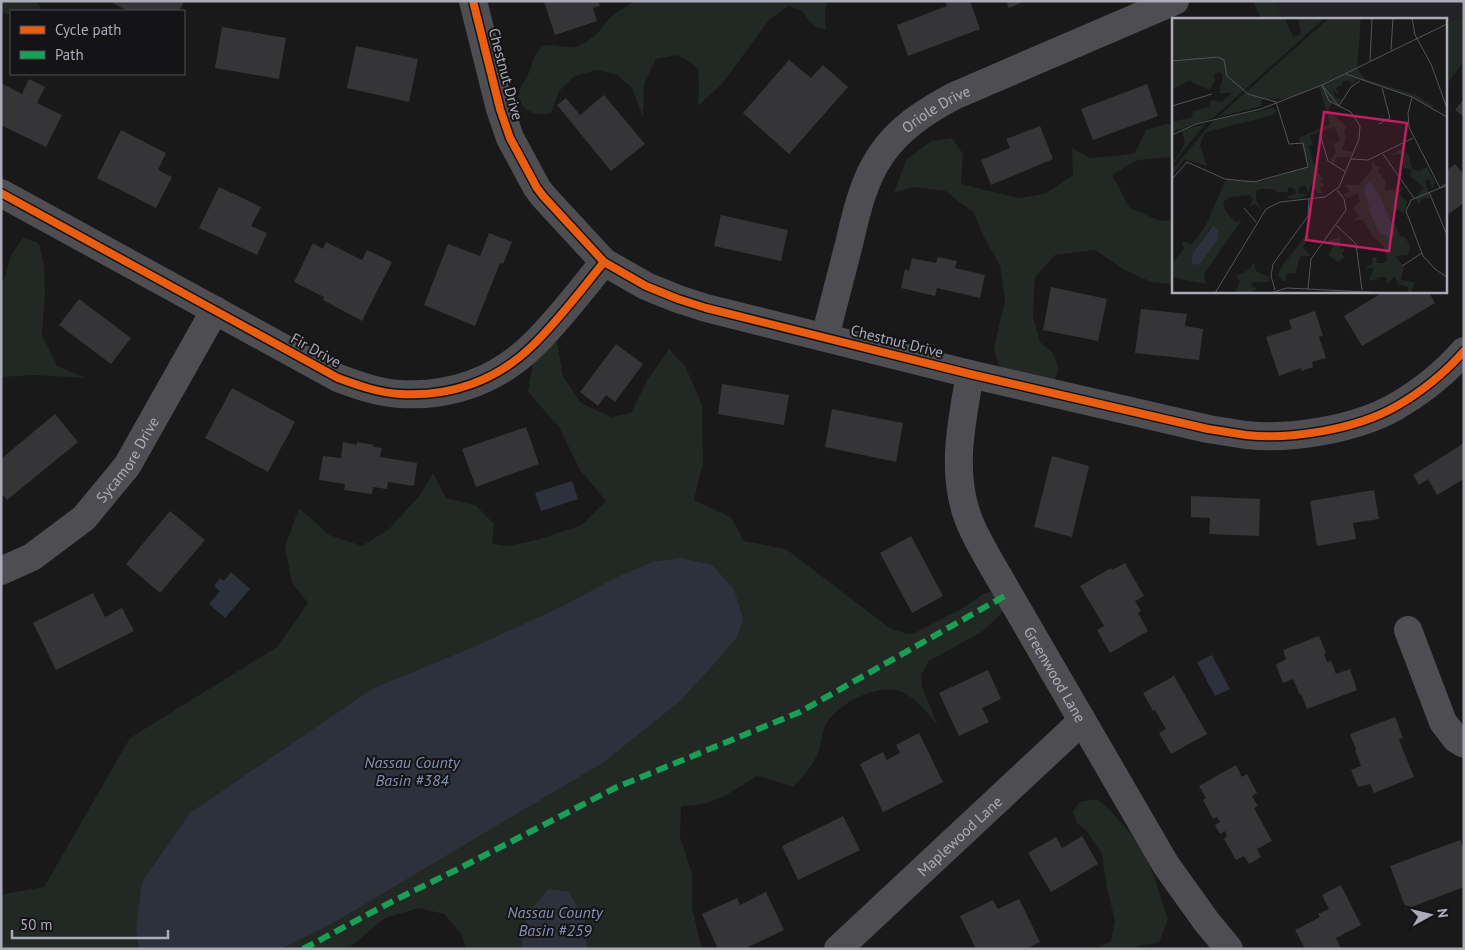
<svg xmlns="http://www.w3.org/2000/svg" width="1465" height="950" viewBox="0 0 1465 950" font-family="'PT Sans',sans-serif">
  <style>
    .built { fill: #232325 }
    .green { fill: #222823 }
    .water { fill: #2d313b }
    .building { fill: #353537 }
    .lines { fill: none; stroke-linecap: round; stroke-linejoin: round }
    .minor { stroke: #4e4e52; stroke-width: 28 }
    .quiet { stroke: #1a9f57; stroke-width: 6; stroke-dasharray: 12 6; stroke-linecap: butt }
    .cycleway-casing { stroke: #141315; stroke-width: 11 }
    .cycleway { stroke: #e95d12; stroke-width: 8 }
    .labels { text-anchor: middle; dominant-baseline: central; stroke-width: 4; stroke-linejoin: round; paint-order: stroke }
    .street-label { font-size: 15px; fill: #acacb9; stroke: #141315 }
    .water-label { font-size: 16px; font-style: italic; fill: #8590b2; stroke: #141315 }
    .inset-road { fill: none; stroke: #545459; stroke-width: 1 }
    .view { fill: #c11f60; fill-opacity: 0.15; stroke: #c11f60; stroke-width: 2.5 }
    .inset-edge { fill: none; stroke: #acacb9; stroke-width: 2.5 }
  </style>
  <rect width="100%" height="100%" fill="#191919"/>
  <polygon class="built" points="1253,1 1464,1 1464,41 1446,49 1446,19 1261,19"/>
  <g class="green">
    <polygon points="1,1 36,1 42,11 11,11 11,15 1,12"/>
    <path d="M634 1H828C824 10 825 20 826 30 812 26 810 23 803 11L788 6 769 20 722 84 698 106 699 84 698 70 694 65 678 55 656 59 644 84 643 117 632 88 617 75 597 70 575 76 559 91 551 114C536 116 516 110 519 91 521 84 525 81 528 75 532 65 533 55 541 48 550 40 566 51 578 46 587 42 595 36 602 28 605 24 608 20 612 16 618 11 627 6 634 1Z"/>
    <polygon points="1253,1 1276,1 1278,12 1285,19 1261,19"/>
    <polygon points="1464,17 1464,61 1446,85 1446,24"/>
    <polygon points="1166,124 1174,126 1174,154 1171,157 1138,160 1112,175 1130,208 1160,221 1174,220 1174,284 1151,282 1123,269 1095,250 1055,255 1035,277 1033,316 1040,342 1053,353 1059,369 1054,381 1009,375 998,364 994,348 1005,300 1000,266 983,235 974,213 945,191 913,187 894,193 906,160 931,141 952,138 963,154 961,184 1018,198 1045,194 1073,175 1072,148 1090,158 1123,155 1135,153 1146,130"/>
    <polygon points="23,238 39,243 44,265 45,292 42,335 57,366 86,378 34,375 1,377 1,282 5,277 11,255"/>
    <path d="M557 341 563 376 581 403 611 417 631 413 648 379 669 349 685 366 702 405 703 463 694 500 731 517 744 541 786 549 891 629 909 634 917 632 963 608 985 593 996 591 1010 605 983 631 929 661 921 675 922 687 938 726C927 713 918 699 902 692 879 682 837 704 826 724 822 732 822 742 819 750 814 765 803 776 793 787L772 780 756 776C731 793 713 806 681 806L680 837 692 874V908L701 945 704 949H466L462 935 444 914 419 908 385 918 348 949H1V896L4 894 44 887 130 738 277 647 308 603 292 583 285 547 299 508 329 535 362 546 389 529 420 495 433 473 446 498 475 505 494 524 492 544 508 546 537 540 582 525 606 501 580 470 559 427 528 392 533 362Z"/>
    <path d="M1097 799C1118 816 1134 836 1147 860 1156 878 1161 900 1168 919L1159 943 1137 946 1133 949H1094L1111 941 1115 920 1107 889 1102 854 1086 830 1077 823 1073 812 1080 802Z"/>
  </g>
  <g class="water">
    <polygon points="572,481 578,499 541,511 535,493"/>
    <polygon points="680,558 712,565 734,589 743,619 737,637 713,665 680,701 604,762 333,923 281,949 139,949 136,929 142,882 190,813 372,689 476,646 563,606 615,578 652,562"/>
    <polygon points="231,572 250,589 225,618 209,604 220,591 214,586 220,578 224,581"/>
    <polygon points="1212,655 1230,689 1215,696 1197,662"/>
    <polygon points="549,889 569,892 585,920 587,949 521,949 526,915"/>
  </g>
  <g class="building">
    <polygon points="110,1 182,1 184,2 179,11 127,11"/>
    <polygon points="544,1 598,1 600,6 593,8 597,21 555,35"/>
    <polygon points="945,1 970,1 980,29 908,56 897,25 947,6"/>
    <polygon points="1006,1 1026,1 1009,8"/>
    <polygon points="222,27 286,38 279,79 215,68"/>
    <polygon points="356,46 418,59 409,102 347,88"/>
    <polygon points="789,60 811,78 823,65 848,87 789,154 743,113"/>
    <polygon points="29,79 45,87 37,103 62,115 46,147 1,125 1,83 22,94"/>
    <polygon points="1147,84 1158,116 1093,140 1081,109"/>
    <polygon points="604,95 645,144 611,171 557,105 566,98 580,115"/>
    <polygon points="1464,99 1464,117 1455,110"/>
    <polygon points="1040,126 1053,159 991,185 981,160 1010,148 1006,139"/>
    <polygon points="121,130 166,153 158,170 172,177 156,208 97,178"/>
    <polygon points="1455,164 1464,175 1464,203 1446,216 1446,171"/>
    <polygon points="219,187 261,207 251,226 267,233 257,255 199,228"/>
    <polygon points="721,215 788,230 781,261 714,246"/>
    <polygon points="489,233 512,242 503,264 500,263 475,326 424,305 448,244 480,256"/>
    <polygon points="326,242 362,260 367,250 392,262 362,321 323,300 324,297 294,282 313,243 323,249"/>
    <polygon points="938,257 957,261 955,268 985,275 980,298 937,288 935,296 901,288 905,269 909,271 912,258 936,263"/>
    <polygon points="1051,287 1107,299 1098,341 1043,330"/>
    <polygon points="1385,291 1428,291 1435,303 1362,346 1344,316"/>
    <polygon points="79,299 131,338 111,364 59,325"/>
    <polygon points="1141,309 1187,314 1185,326 1203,329 1199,360 1135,353"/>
    <polygon points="1315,311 1323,336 1319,337 1326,358 1312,362 1313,367 1302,371 1301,368 1279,376 1266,337 1292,329 1289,320"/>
    <polygon points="616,344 643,364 615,402 606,395 598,406 580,392"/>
    <polygon points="722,384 789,395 784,425 718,414"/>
    <polygon points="232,388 295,422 268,472 205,438"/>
    <polygon points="832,409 903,423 896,462 825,447"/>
    <polygon points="55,414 78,442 7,500 1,493 1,459"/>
    <polygon points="526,427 539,464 476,487 462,449"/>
    <polygon points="343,442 357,445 357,442 374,445 373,447 382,448 380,457 417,463 414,486 388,482 387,489 373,487 372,494 344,490 345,484 319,480 323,456 341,458"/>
    <polygon points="1464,443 1464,479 1437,495 1428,479 1419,485 1413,475"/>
    <polygon points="1052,456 1089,466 1072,537 1034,527"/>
    <polygon points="1374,490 1379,519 1353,523 1356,539 1317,546 1310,501"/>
    <polygon points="1191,496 1260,499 1259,536 1209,534 1210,518 1191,517"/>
    <polygon points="170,511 205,540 160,593 126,564"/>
    <polygon points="911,536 943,596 912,613 880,553"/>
    <polygon points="1125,563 1144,596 1135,601 1141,611 1138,613 1148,631 1110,653 1097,630 1104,626 1080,586 1111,568 1112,570"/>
    <polygon points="93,593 105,617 122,608 134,631 56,670 33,623"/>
    <polygon points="1319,636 1326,653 1324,654 1327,662 1331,661 1336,674 1350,669 1357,690 1307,709 1301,694 1300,695 1293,679 1283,683 1276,665 1286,659 1283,650"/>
    <polygon points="988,670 1001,699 982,708 989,722 959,736 939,693"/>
    <polygon points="1174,676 1207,734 1171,754 1159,733 1166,729 1155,710 1153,711 1143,693"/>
    <polygon points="1395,717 1403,738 1399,740 1414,777 1374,793 1370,784 1358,787 1351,770 1361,766 1355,750 1356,749 1350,734"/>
    <polygon points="919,733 943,782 883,812 860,764 883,752 887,760 900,753 896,745"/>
    <polygon points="1236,765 1242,777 1247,774 1257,793 1252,796 1258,806 1254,808 1272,841 1257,849 1261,857 1249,864 1244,856 1236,860 1224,839 1227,836 1225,831 1220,834 1215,825 1220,822 1217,817 1213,819 1203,800 1206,798 1199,786"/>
    <polygon points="843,816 860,850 798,880 782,846"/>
    <polygon points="1082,836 1098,864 1051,892 1028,853 1056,837 1062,848"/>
    <polygon points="1460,840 1464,850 1464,887 1406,909 1390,866"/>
    <polygon points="1341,885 1361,925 1336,938 1341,949 1305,949 1295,930 1320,917 1318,914 1329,909 1322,895"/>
    <polygon points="766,892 784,930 744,949 718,949 702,914 737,898 740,905"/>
    <polygon points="1019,899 1040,942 1026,949 976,949 960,916 993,900 998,909"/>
  </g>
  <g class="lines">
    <g class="minor">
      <path d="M473 1 500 109 510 138 537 188 544 197 604 262 646 286 678 299 706 308 970 374 1208 429C1220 431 1233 433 1246 435 1291 440 1356 429 1395 407 1421 392 1444 374 1464 351"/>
      <path d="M1 193 338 378C357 385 379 393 400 394 450 397 496 381 532 346 558 321 581 290 604 262"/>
      <path id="s1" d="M825 337C833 306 841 275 849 244 856 214 863 181 881 155 899 128 926 111 954 96L1175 1"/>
      <path id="s2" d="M970 374C962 420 951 470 967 515 972 531 981 545 989 560L1166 865 1206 921 1229 949"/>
      <path id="s3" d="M1 571 32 557 84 518 127 466 215 310"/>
      <polyline points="1408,630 1443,722 1456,739 1464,744"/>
      <path id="s4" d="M838 949 1082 721"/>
    </g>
    <polyline class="quiet" points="303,949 395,900 460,868 617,787 800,712 1008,594"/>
    <defs>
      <g id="cycleway">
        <path d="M473 1 500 109 510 138 537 188 544 197 604 262 646 286 678 299 706 308 970 374 1208 429C1220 431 1233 433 1246 435 1291 440 1356 429 1395 407 1421 392 1444 374 1464 351"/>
        <path d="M1 193 338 378C357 385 379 393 400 394 450 397 496 381 532 346 558 321 581 290 604 262"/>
      </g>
    </defs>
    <use href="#cycleway" class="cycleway-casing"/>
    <use href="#cycleway" class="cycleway"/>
  </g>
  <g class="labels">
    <g class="street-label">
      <text transform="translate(506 74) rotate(75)">Chestnut Drive</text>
      <text stroke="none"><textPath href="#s1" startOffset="264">Oriole Drive</textPath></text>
      <text transform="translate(897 341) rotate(14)">Chestnut Drive</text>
      <text transform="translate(316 350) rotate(29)">Fir Drive</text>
      <text stroke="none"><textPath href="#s3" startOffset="172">Sycamore Drive</textPath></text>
      <text stroke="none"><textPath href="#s2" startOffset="325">Greenwood Lane</textPath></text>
      <text stroke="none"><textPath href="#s4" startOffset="166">Maplewood Lane</textPath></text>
    </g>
    <g class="water-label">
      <text x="412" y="762">Nassau County<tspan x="412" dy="18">Basin #384</tspan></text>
      <text x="555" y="912">Nassau County<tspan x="555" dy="18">Basin #259</tspan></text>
    </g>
  </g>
  <g transform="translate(1172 18)">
    <rect width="275" height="275" fill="#191919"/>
    <path d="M0 0H113L121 19 129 16 126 0H153L41 100 0 114V104L20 99 21 93 37 89 39 82 49 84 60 75H47L51 58 48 54 42 56 43 63 37 72 17 63 0 71ZM157 0H189L185 51 193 61 244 77 262 88 260 90 243 80 185 61 179 67 177 62 170 64 171 67 164 70 167 76 160 73 164 80 170 81 168 85 165 84 167 88 160 85 157 92 175 109 172 113 174 121 170 132 181 134 178 139H165L162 146 158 142 164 135 160 120 163 126 168 123 163 109 138 117 141 127 148 126 137 128 142 147 147 150 145 153 152 162 148 163 153 167 148 170 151 176 145 175 141 165 136 175 133 167 126 170 127 176H134L133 179 121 181 113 179 124 176 123 171 116 169V174H105L107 181 103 171H88L84 173V182L89 192 83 186 77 189 81 182 78 177 58 179 51 184 53 192 63 204 70 202 32 256 33 266 0 259V246L12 231 9 223 20 226 33 209 54 161 91 163 137 148 127 120 158 106 147 68 113 81H90L89 88 46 99ZM38 211 46 221 24 247 21 234ZM101 90 105 92 101 97 38 113 32 116 28 128 35 148 12 141 0 158V152L42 102ZM34 106 15 128 0 147 13 125 10 112ZM229 131 237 137 240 151 247 153 255 149 263 165 260 171 258 161 253 163 258 180 250 181 247 187 243 179 252 170 238 158 240 152 231 150 230 136 218 137ZM200 141 204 149 209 148 206 153 213 162V172H226L234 167 227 176 235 184 234 190 231 195 226 192 219 196 228 218 233 219 238 228 236 237 223 238 232 248 229 262 243 264 239 275H236V269L225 266 223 258 215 267 214 259H207L201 263 197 261 202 250H193L200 246 201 239H205L204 245H212L215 241 212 229 201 219 191 202H182L187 197 181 190 188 184 186 175 175 180 171 177 178 173 173 167H187L200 151ZM138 217 131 230 139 238H128L124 255 115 256 113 264 106 257 110 248 131 221ZM169 219 167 227 169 231 173 230 170 237 173 239 166 244 156 237 161 228 156 222ZM82 245 85 254 97 259V264H81L79 268 86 270 79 275H63L68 263 63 258 75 253Z" fill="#222823" fill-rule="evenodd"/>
    <path d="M195 165H199L208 178 223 215 220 221 208 215 199 197 192 171ZM41 208 46 212V221L28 246 19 247 21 234Z" fill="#2d313b"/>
    <path class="inset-road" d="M240 0 243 17 259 46 275 90M219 32 221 0M0 43 46 39 52 42 55 58M198 43 200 0M174 56 240 79 275 99M240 79 236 95 237 109 268 170 239 182 234 193 251 238 263 251 275 259M0 88 40 76M167 88 179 69 188 63M207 106 218 100 210 70M148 116 156 143 174 154M0 117 24 106 89 91 150 67 275 6M211 136 242 180M179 141 196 142 241 120M0 161 15 144 53 161 82 164 136 149 131 125 117 126 104 84 76 76 55 58M275 165 268 170 275 168M257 174 275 217M72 190 84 204M164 207 184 226 190 272M230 248 250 235M136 271 139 241 174 192 172 181 165 172M103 272 99 258 101 246 136 198 137 181M43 275 94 191 108 184 153 179 167 169 187 121 188 108 179 94 157 83 150 67 167 88M98 275 115 270 216 275"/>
    <path class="view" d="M152 94 235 105 217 233 134 222Z"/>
    <rect width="275" height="275" class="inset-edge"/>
  </g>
  <rect width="1465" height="950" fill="none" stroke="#acacb9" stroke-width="5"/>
  <rect x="10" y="10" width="175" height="65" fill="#141315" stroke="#515057"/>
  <rect x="20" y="26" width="25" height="8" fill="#e95d12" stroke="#515057"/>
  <text x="55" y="35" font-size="15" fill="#acacb9">Cycle path</text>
  <rect x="20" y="51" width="25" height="8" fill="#1a9f57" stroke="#515057"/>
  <text x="55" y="60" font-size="15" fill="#acacb9">Path</text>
  <g transform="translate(1430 915) rotate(82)" stroke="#141315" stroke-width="4" paint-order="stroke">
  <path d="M0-4L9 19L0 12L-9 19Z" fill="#acacb9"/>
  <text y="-8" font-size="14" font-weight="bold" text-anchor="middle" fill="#acacb9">N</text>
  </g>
  <path d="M12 930v8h156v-8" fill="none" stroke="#acacb9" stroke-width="2.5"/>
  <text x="20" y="930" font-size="15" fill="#acacb9" stroke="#141315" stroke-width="4" paint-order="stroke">50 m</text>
</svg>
